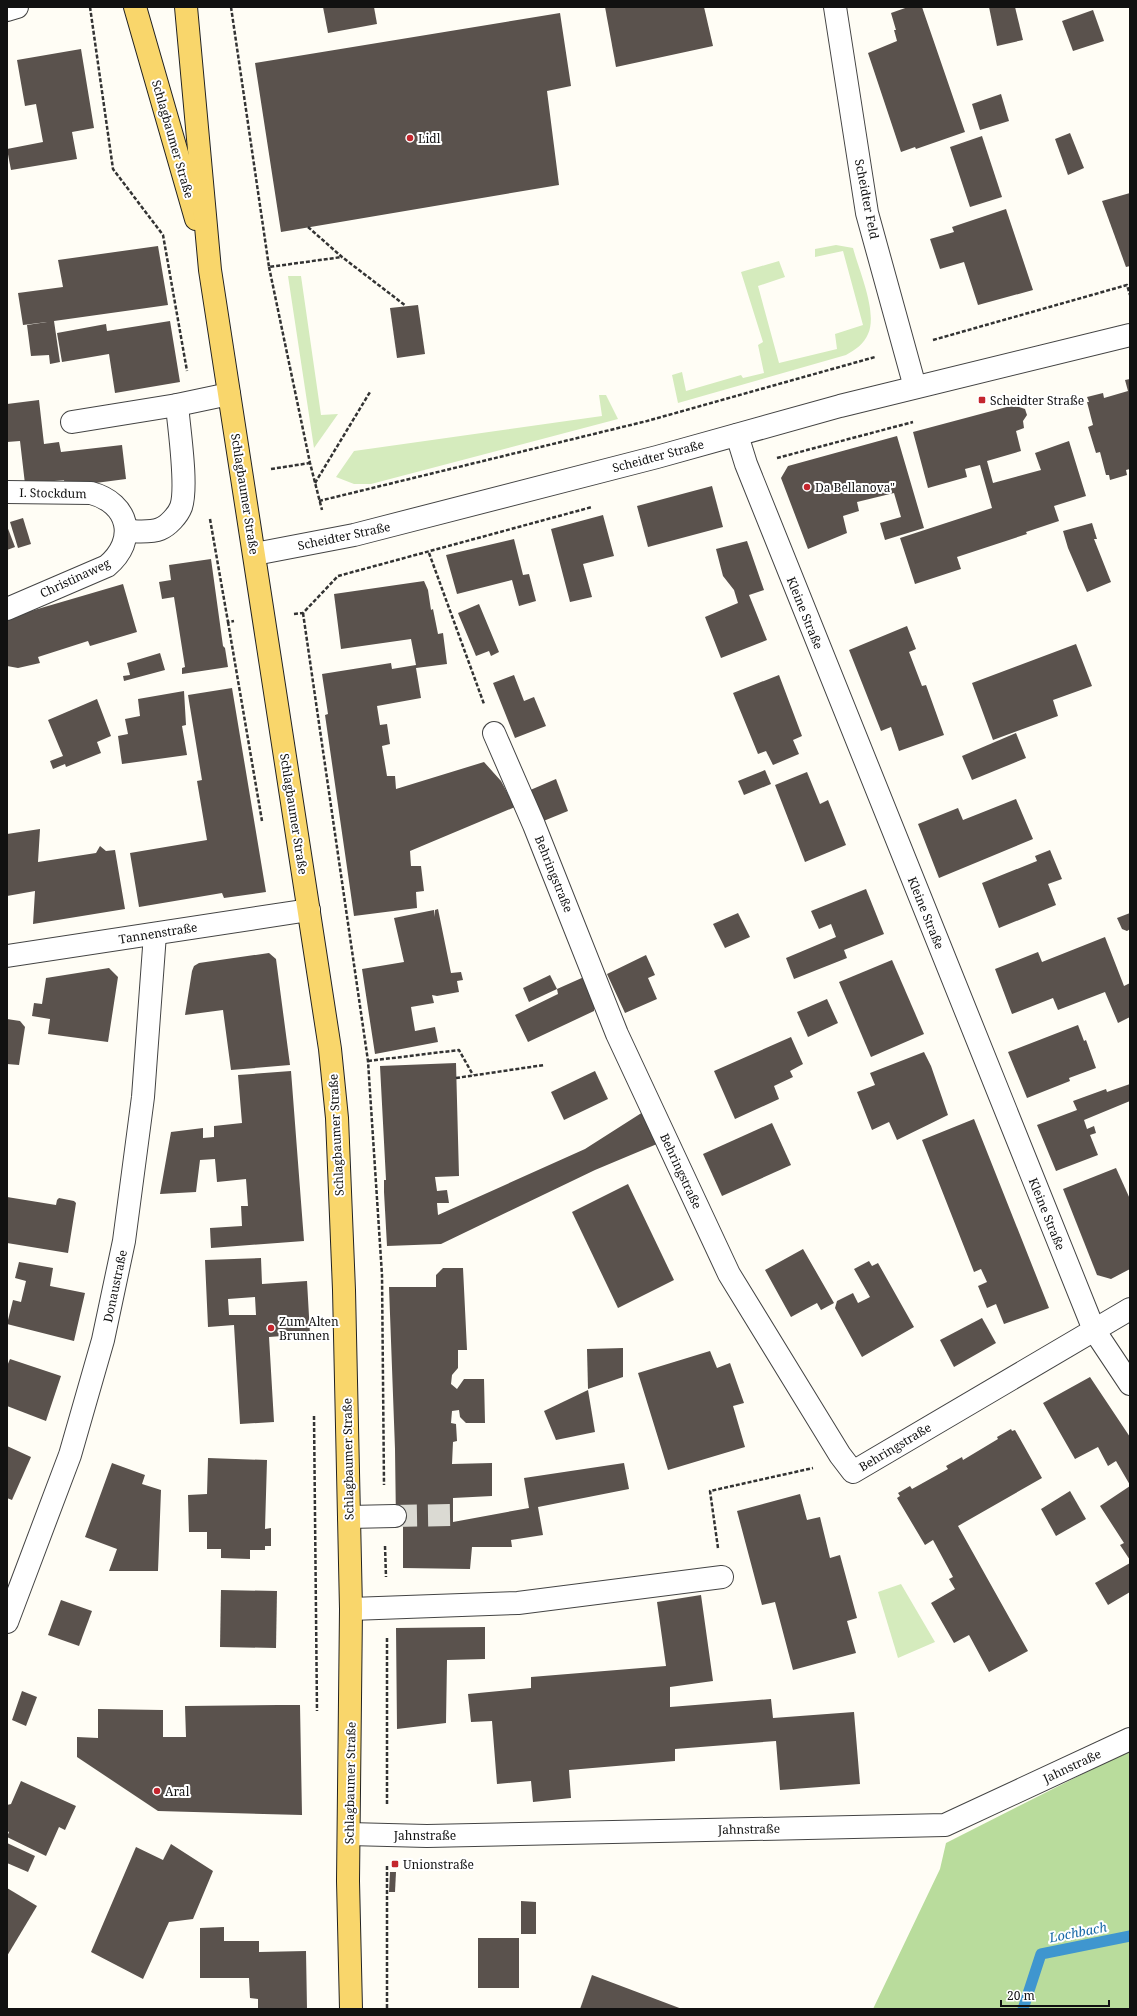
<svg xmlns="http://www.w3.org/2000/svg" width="1137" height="2016" viewBox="0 0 1137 2016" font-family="'Noto Serif',serif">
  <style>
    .green { fill: #d5ebbd }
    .forest { fill: #b9dc9c }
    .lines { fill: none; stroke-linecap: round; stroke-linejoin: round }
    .stream { stroke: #3f96cf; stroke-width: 11 }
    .building { fill: #5a524d; fill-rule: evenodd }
    .minor-tunnel { stroke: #dbdad3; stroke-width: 22; stroke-dasharray: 22 11; stroke-linecap: butt }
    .minor-casing { stroke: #444; stroke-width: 24 }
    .major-casing { stroke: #222; stroke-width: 24 }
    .path { stroke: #333; stroke-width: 2.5; stroke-dasharray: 4 2; stroke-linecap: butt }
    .minor { stroke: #fff; stroke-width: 22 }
    .major { stroke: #f9d66b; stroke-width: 22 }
    .poi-dot { fill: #c4262e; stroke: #fff; stroke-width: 1.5 }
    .labels { text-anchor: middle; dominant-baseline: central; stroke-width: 4; stroke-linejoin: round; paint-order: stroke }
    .poi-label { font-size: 12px; fill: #111; stroke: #fff; text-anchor: start }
    .street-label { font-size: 12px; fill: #111; stroke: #fff }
    .water-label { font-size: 13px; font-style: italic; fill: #1768a6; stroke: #fff }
  </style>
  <rect width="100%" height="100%" fill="#fffdf5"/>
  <g class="green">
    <path d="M836 245 853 248C859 271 878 312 868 334 864 344 855 350 846 355L678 403 672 375 682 372 686 391 741 375 743 378 764 373 758 345 763 342 741 272 779 261 785 277 758 286 779 363 837 349 835 334 863 325 843 251 815 257V249Z"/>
    <polygon points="288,276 301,276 321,415 338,414 314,448"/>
    <polygon points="599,395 606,395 618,419 371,484 354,484 336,477 354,451 602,416"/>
    <polygon points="901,1584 935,1642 898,1658 878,1592"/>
  </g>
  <polygon class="forest" points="1130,1750 1130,2009 873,2009 940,1869 946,1843"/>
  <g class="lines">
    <polyline class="stream" points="1023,2009 1041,1954 1130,1936"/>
  </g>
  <g class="building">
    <polygon points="323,7 374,7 377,24 328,33"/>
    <polygon points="605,7 704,7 713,46 616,67"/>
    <polygon points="908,7 922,7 965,132 916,149 915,147 901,152 868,53 897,41 894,30 896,30 891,13"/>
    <polygon points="989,7 1015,7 1023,40 997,46"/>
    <polygon points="1093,10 1104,41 1073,51 1062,21"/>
    <polygon points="560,13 571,86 547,91 559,185 281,232 255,63"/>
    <polygon points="81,49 94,128 72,132 77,159 11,170 7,149 43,142 36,104 25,106 17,60"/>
    <polygon points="1001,94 1009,121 980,130 972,104"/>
    <polygon points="1070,133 1084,168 1068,175 1055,139"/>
    <polygon points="982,136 1002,197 970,207 950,147"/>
    <polygon points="1130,193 1130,266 1126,267 1102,201"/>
    <polygon points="1006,209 1033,290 978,305 964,262 940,269 930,239 954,232 952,227"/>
    <polygon points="158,246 168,305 54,321 60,362 50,364 49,355 31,356 27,325 47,322 23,325 18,293 63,287 58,260"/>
    <polygon points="418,305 425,354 397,358 390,308"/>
    <polygon points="170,321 180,382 115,393 109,354 62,362 57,333 106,324 107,331"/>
    <polygon points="1130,379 1130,469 1126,470 1127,475 1110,480 1109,475 1106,475 1100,452 1096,453 1088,427 1093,425 1087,402 1089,402 1087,397 1103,393 1104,398 1128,391 1125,380"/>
    <polygon points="39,400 44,444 59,442 61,452 122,445 126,479 65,487 64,480 25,484 20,441 7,442 7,404"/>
    <polygon points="1018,404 1019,407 1025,409 1027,415 1023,421 1024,428 1016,431 1021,451 987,461 993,483 1041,470 1035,453 1069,441 1086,496 1054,506 1059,521 1026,532 1027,534 957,557 961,569 915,584 900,538 992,508 980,465 965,469 967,477 928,488 913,432"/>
    <polygon points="897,436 924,528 885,540 880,523 901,517 894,493 857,502 859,511 843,516 847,533 808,549 781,478 788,466"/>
    <polygon points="712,486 723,527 648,547 637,506"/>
    <polygon points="603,515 614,556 583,564 592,597 570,602 551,529"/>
    <polygon points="23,518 31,544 18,548 10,522"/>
    <polygon points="1092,523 1097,539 1094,539 1111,582 1087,592 1068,548 1063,531"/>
    <polygon points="7,526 15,547 7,550"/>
    <polygon points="514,539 523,575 529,574 536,601 519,606 512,580 457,594 446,555"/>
    <polygon points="747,541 764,590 749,595 767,640 721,658 705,617 738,603 734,590 723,576 716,549"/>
    <polygon points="211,559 223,646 225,648 228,667 182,674 182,668 185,667 174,597 162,599 159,582 171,580 169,565"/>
    <polygon points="424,581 428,590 431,610 433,609 438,634 443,633 447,664 416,668 421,698 377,706 380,725 387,724 390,744 382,746 387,776 395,776 396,789 484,762 501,781 515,807 410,851 411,866 421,866 424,891 416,892 417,908 354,916 325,715 328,714 322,674 391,663 392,669 416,665 411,639 341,649 334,594"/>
    <polygon points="123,584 137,632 90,646 88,641 38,657 40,663 18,668 7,666 7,618"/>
    <polygon points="479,604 499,652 491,656 489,651 476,656 458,613"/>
    <polygon points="907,626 916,649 909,652 922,686 926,685 944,735 899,751 891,727 881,731 849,650"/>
    <polygon points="1076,644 1092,686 1053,700 1058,716 993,740 972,683"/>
    <polygon points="160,653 165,670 124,681 123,676 130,675 127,663"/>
    <polygon points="514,675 524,701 534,697 546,726 515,738 493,683"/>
    <polygon points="779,675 802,736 793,740 799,754 773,765 766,751 758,754 733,693"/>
    <polygon points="232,688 266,892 224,898 222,893 139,907 130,853 207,840 197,781 202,780 188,695"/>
    <polygon points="184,691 186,725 182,726 187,755 122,764 118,736 128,734 125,719 140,716 138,699"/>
    <polygon points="97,699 111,736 97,742 101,753 66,767 65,764 53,769 50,761 63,756 48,720"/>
    <polygon points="1016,733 1026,758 972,780 962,756"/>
    <polygon points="765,770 771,784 744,795 738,781"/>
    <polygon points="807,772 820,804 828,800 846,845 805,862 775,785"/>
    <polygon points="556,779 568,811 541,822 528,791"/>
    <polygon points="1016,799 1033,839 939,878 918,824 958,808 963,820"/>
    <polygon points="40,829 38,862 96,853 100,846 106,851 115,850 125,909 33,924 35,891 7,896 7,834"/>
    <polygon points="1050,850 1062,879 1048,884 1056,905 999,928 982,883 1037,861 1035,856"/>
    <polygon points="866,889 884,934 844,950 847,958 794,979 786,958 836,937 831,924 819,929 811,911"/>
    <polygon points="438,909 451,973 461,972 463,980 457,981 459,992 437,996 432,995 434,1003 411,1007 415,1031 435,1027 438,1042 375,1054 362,969 404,962 394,918 434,910 434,917 435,910"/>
    <polygon points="738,913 750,937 725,948 713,924"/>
    <polygon points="1130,913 1130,929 1127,931 1122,929 1117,918"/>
    <polygon points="1105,937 1124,986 1130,983 1130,1017 1118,1023 1105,992 1058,1010 1053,998 1012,1014 995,969 1038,952 1042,962"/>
    <polygon points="269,953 276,959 290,1065 231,1070 223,1010 185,1015 192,971 194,966 199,963"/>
    <polygon points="646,955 655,975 648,978 657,999 625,1013 607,974"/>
    <polygon points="892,960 924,1034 871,1057 839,982"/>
    <polygon points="109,968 118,977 108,1042 48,1034 50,1019 32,1016 34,1003 42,1004 46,978"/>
    <polygon points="550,975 557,989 529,1002 523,988"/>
    <polygon points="584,977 594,1000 594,1011 528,1042 515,1015 558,994 557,989"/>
    <polygon points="827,999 838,1023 808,1037 797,1012"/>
    <polygon points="7,1019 20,1021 25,1027 19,1065 7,1064"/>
    <polygon points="1078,1025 1084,1041 1086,1040 1096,1068 1069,1078 1070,1081 1027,1098 1008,1052"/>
    <polygon points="791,1037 803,1064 790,1071 793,1077 774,1086 779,1099 735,1119 714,1071"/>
    <polygon points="924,1052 931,1066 948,1115 897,1140 889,1122 872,1130 857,1092 875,1085 870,1073"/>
    <polygon points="456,1063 459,1176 435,1177 437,1191 447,1190 449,1203 437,1203 438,1215 585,1149 643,1112 657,1144 595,1170 441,1244 387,1246 384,1192 384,1180 386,1180 380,1066"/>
    <polygon points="291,1071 304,1241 211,1248 210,1228 242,1226 241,1206 248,1206 246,1179 217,1182 215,1159 200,1160 196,1192 160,1194 171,1132 203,1128 203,1138 214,1137 214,1126 242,1123 238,1075"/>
    <polygon points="595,1071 608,1099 564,1120 551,1092"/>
    <polygon points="1130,1084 1130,1101 1084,1120 1087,1129 1094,1126 1096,1133 1090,1135 1098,1155 1056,1171 1037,1125 1077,1110 1073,1101 1106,1089 1107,1092"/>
    <polygon points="974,1119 1049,1308 1004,1324 996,1304 987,1308 978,1286 987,1282 981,1269 974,1272 922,1140"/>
    <polygon points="772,1123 791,1165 722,1196 703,1154"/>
    <polygon points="1116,1168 1130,1199 1130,1269 1111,1279 1097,1275 1063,1189"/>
    <polygon points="628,1184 674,1280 618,1308 572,1212"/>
    <polygon points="7,1197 56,1205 57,1200 59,1198 74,1201 76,1203 68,1253 7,1243"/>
    <polygon points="803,1249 834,1303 821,1310 817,1303 791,1317 765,1270"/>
    <path d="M261 1258 262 1284 307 1281 310 1334 269 1337 274 1422 240 1424 234 1325 208 1327 205 1260ZM255 1297 256 1315H229L228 1299Z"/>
    <polygon points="869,1261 872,1266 878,1263 914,1327 862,1357 835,1308 837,1301 853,1293 858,1303 870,1297 854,1269"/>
    <polygon points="19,1262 53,1268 50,1286 85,1293 74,1341 7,1324 13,1300 21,1302 26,1281 15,1278"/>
    <polygon points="443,1268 463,1268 467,1350 458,1350 458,1368 452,1375 451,1384 457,1389 464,1379 484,1379 485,1423 466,1423 460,1417 459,1410 452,1411 451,1423 456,1424 457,1441 453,1442 452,1464 492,1463 492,1496 453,1498 453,1522 529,1508 524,1478 624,1463 629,1489 538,1507 543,1535 511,1540 512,1547 472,1547 470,1569 403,1568 403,1524 396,1524 395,1449 389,1287 436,1287 436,1275"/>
    <polygon points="982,1318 996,1343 954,1367 940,1340"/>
    <polygon points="623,1348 623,1377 588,1389 587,1349"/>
    <polygon points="710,1351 717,1368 730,1363 744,1403 733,1406 745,1447 668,1470 638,1373"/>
    <polygon points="10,1359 61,1376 46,1421 7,1406 7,1366"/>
    <polygon points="1090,1377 1130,1437 1130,1485 1116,1461 1108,1466 1098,1447 1075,1459 1043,1403"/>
    <polygon points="588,1390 595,1432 556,1440 544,1411"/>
    <polygon points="1011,1429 1012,1431 1015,1430 1042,1478 958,1526 1028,1651 989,1672 969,1635 954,1643 931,1603 955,1589 949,1579 953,1577 933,1540 925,1545 897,1498 900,1496 898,1493 910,1486 912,1489 948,1469 946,1466 962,1457 963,1460 998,1439 997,1437"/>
    <polygon points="7,1446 31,1457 12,1500 7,1498"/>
    <polygon points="208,1458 267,1460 265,1529 271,1528 271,1546 265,1546 265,1550 250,1550 250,1559 221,1558 221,1549 207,1549 207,1532 189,1532 188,1495 207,1494"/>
    <polygon points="112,1463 145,1475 142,1484 161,1490 158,1571 109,1571 117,1549 85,1537"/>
    <polygon points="1130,1486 1130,1560 1120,1545 1124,1543 1100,1506"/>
    <polygon points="1070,1491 1086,1519 1056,1536 1041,1509"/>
    <polygon points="800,1494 807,1520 820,1517 830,1558 840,1555 857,1618 847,1621 856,1653 793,1670 775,1602 762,1605 737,1511"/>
    <polygon points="1130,1563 1130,1592 1108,1605 1095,1583"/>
    <polygon points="221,1590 277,1591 276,1648 220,1647"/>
    <polygon points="701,1595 713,1681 670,1687 670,1707 771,1699 773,1718 854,1712 860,1784 780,1790 776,1741 675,1749 675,1761 569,1770 571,1798 533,1802 531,1781 497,1784 492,1721 471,1722 468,1694 531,1688 531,1677 666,1666 657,1602"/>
    <polygon points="61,1600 92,1611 79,1646 48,1635"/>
    <polygon points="485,1627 485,1659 447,1660 446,1723 397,1729 396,1628"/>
    <polygon points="22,1691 37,1697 26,1726 12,1720"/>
    <polygon points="279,1705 300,1705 302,1815 158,1811 77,1757 77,1737 98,1738 98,1709 163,1710 163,1737 186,1737 185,1706"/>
    <polygon points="21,1781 76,1806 65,1830 59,1827 46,1856 7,1837 9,1832 7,1831 7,1805 11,1804"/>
    <polygon points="7,1843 35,1856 28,1872 7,1863"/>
    <polygon points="171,1844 213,1871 193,1919 169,1922 143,1979 91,1952 136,1847 163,1860"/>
    <polygon points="390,1872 396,1872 395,1892 389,1892"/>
    <polygon points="7,1888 37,1906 7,1956"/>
    <polygon points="521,1901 536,1902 536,1934 521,1934"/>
    <polygon points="224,1927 224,1941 259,1941 259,1952 306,1951 307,2009 258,2009 258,1999 250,1998 249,1978 200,1978 200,1928"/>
    <rect x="478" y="1938" width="41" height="50"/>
    <polygon points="592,1975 682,2009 580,2009"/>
  </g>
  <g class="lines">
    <polyline class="minor-tunnel" points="395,1516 453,1515"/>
    <defs>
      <g id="minor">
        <polyline points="835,7 867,213 915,387"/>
        <polyline points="7,10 17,7"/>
        <polyline points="72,422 177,405 229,394"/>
        <polyline points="737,435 746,464 1094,1330 1130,1384"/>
        <path d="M7 492 91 493C129 503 138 540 107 566L7 609"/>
        <path d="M126 531C136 531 150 533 160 529 168 526 178 515 181 507 188 487 179 429 177 405"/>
        <polyline points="255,554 354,535 657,457 840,406 1130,335"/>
        <polyline points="494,733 534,825 617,1034 729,1274 840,1455 853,1472 1130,1309"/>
        <polyline points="7,956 309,910"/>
        <polyline points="349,1517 395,1516"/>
        <polyline points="351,1609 518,1603 722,1577"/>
        <polyline points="7,1622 70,1455 103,1340 124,1241 143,1097 155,934"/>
        <polyline points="349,1834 427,1836 945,1825 1130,1739"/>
      </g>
      <g id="major">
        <polyline points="135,7 196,219"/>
        <polyline points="186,7 210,270 330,1049 337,1118 344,1290 349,1517 351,1609 348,1881 351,2009"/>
      </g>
    </defs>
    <use href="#minor" class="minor-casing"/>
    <use href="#major" class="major-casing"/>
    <g class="path">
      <polyline points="90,7 113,169 163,235 187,371"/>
      <polyline points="231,7 269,267 342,257"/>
      <polyline points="308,227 342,257 406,306"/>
      <polyline points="269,267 310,463 322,510"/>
      <polyline points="933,340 1127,285 1130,295"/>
      <polyline points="777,458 913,422"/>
      <polyline points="271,469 310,463"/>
      <polyline points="315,483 370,392"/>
      <polyline points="319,501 647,421 875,357"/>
      <polyline points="210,519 228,622 234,621"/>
      <polyline points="429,553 484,704"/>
      <polyline points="303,613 368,1061 382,1275 384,1485"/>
      <polyline points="294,614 303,613 338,576 592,507"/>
      <polyline points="228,622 262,821"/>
      <polyline points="368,1061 459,1050 473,1075"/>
      <polyline points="456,1078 544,1065"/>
      <polyline points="314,1416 317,1711"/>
      <polyline points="385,1546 386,1577"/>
      <polyline points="718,1548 710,1491 813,1468"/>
      <polyline points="387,1638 387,1805"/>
      <polyline points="387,1866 387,2009"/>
    </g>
    <use href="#minor" class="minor"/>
    <use href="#major" class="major"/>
  </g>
  <g class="poi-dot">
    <circle cx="410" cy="138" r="4"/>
    <rect x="978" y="396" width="8" height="8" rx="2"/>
    <circle cx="807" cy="487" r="4"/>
    <circle cx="271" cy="1328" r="4"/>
    <circle cx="157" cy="1791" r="4"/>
    <rect x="391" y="1860" width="8" height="8" rx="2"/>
  </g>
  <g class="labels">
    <g class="poi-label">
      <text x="418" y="138">Lidl</text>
      <text x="990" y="400">Scheidter Straße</text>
      <text x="815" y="487">Da Bellanova"</text>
      <text x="279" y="1321">Zum Alten<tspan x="279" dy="14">Brunnen</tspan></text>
      <text x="165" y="1791">Aral</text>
      <text x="403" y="1864">Unionstraße</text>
    </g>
    <g class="street-label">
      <text transform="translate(173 139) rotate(74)">Schlagbaumer Straße</text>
      <text transform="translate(867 199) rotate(79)">Scheidter Feld</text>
      <text transform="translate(658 456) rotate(-15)">Scheidter Straße</text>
      <text transform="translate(53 493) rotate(1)">I. Stockdum</text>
      <text transform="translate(245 494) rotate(81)">Schlagbaumer Straße</text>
      <text transform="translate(344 536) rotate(-12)">Scheidter Straße</text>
      <text transform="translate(75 578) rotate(-25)">Christinaweg</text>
      <text transform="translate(805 613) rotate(68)">Kleine Straße</text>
      <text transform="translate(294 814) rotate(81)">Schlagbaumer Straße</text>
      <text transform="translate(554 874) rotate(68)">Behringstraße</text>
      <text transform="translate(926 913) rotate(68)">Kleine Straße</text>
      <text transform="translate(158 933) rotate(-9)">Tannenstraße</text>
      <text transform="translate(336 1135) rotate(-93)">Schlagbaumer Straße</text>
      <text transform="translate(681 1171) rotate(65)">Behringstraße</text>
      <text transform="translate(1047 1214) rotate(68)">Kleine Straße</text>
      <text transform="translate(115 1286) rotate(-78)">Donaustraße</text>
      <text transform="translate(895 1447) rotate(-31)">Behringstraße</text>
      <text transform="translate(348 1459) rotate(-91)">Schlagbaumer Straße</text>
      <text transform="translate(1072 1766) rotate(-25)">Jahnstraße</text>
      <text transform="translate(350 1783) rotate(-89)">Schlagbaumer Straße</text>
      <text transform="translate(749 1829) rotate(-1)">Jahnstraße</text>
      <text x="425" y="1835">Jahnstraße</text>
    </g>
    <g class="water-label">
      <text transform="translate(1078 1932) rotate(-11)">Lochbach</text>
    </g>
  </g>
  <rect width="1137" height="2016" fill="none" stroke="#111111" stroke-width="16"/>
  <path d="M1001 2000v6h108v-6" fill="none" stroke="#111111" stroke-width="2"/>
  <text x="1007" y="2000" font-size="12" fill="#111111" stroke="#ffffff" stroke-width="3" paint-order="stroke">20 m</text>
</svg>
